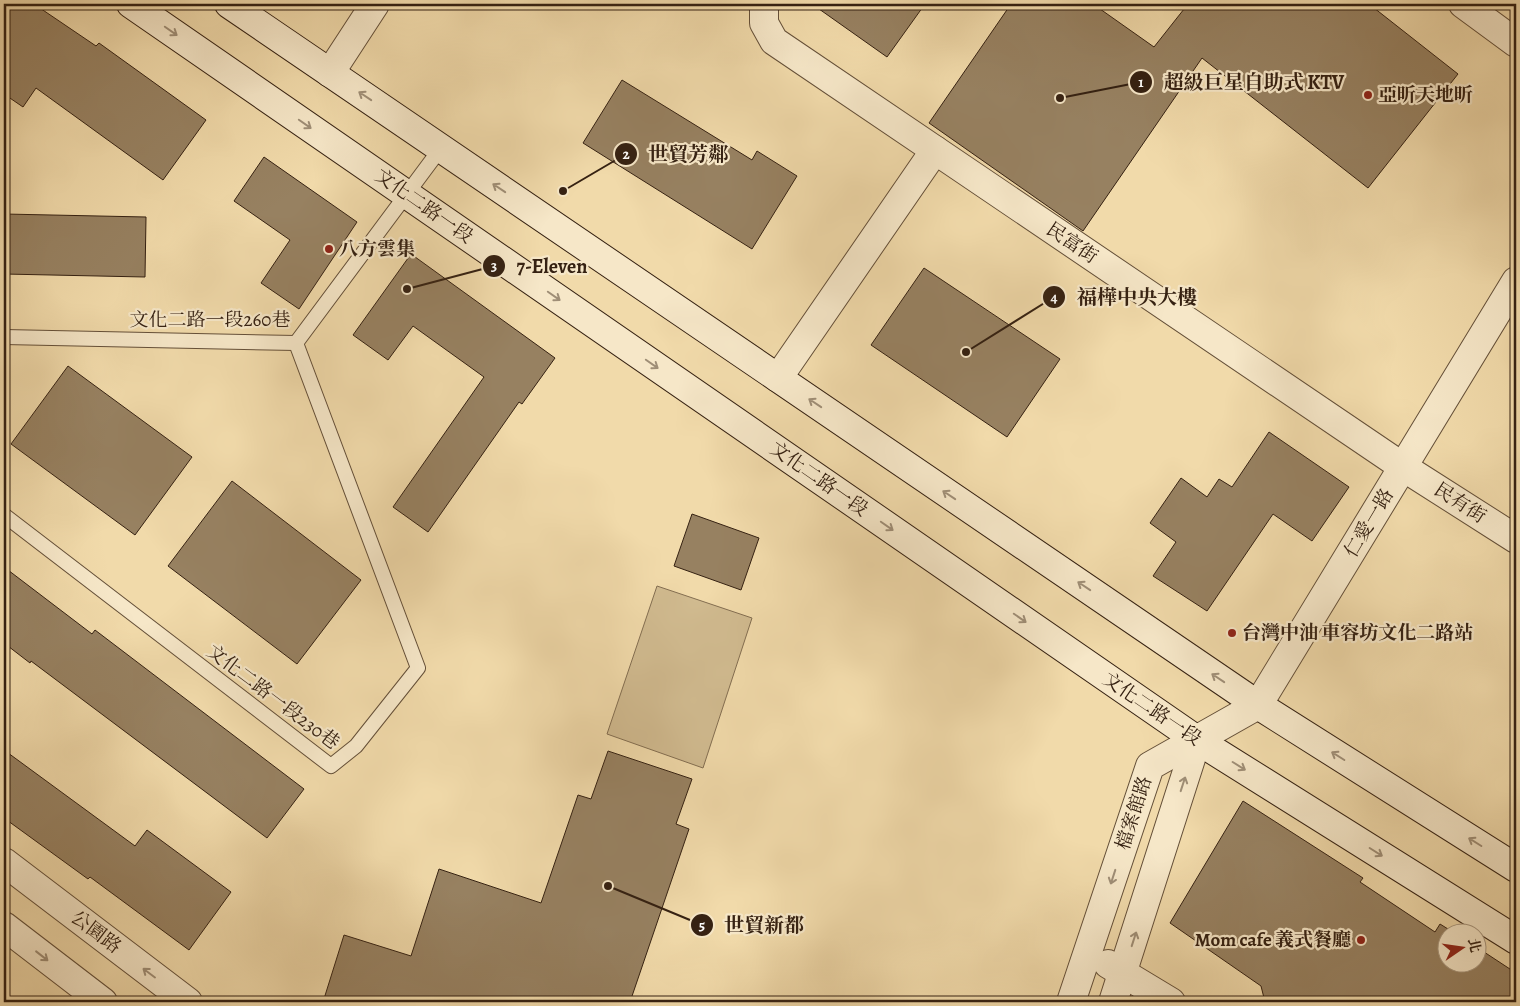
<svg xmlns="http://www.w3.org/2000/svg" width="1520" height="1006" viewBox="0 0 1520 1006" font-family="Alegreya,'Noto Serif TC',serif">
  <style>
    .green { fill: #d1bb90; stroke: #836e51 }
    .building { fill: #978161; stroke: #352112 }
    .lines { fill: none; stroke-linecap: round; stroke-linejoin: round }
    .lane-casing { stroke: #644f38; stroke-width: 16 }
    .street-casing { stroke: #644f38; stroke-width: 30 }
    .secondary-casing { stroke: #352112; stroke-width: 30 }
    .lane { stroke: #f6e7c8; stroke-width: 14 }
    .street { stroke: #f6e7c8; stroke-width: 28 }
    .secondary { stroke: #f6e7c8; stroke-width: 28 }
    .oneway { stroke: #9f8e76 }
    .poi-dot { fill: #8f2418; stroke: #f6e7c8; stroke-width: 2 }
    .labels { text-anchor: middle; dominant-baseline: central; stroke-width: 4.5; stroke-linejoin: round; paint-order: stroke }
    .poi-label { font-size: 19px; font-weight: bold; fill: #352112; stroke: #f6e7c8; text-anchor: start }
    .street-label { font-size: 19px; fill: #352112; stroke: #f6e7c8 }
    .leader { fill: none; stroke: #352112; stroke-width: 2 }
    .callout-dot { fill: #352112; stroke: #f6e7c8; stroke-width: 2 }
    .mark-label { font-size: 15px; text-anchor: middle; font-weight: bold; fill: #fff }
    .callout-label { font-size: 20px; text-anchor: middle; font-weight: bold; fill: #352112; stroke: #f6e7c8; stroke-width: 4.5; stroke-linejoin: round; paint-order: stroke }
  </style>
  <rect width="100%" height="100%" fill="#f1daaa"/>
  <filter id="stains"><feTurbulence type="fractalNoise" baseFrequency=".004" numOctaves="4"/><feColorMatrix values="0 0 0 0 .2 0 0 0 0 .09 0 0 0 0 .02 0 0 0 .5 -.17"/></filter>
  <radialGradient id="worn" r=".72"><stop offset=".6" stop-color="#630" stop-opacity="0"/><stop offset="1" stop-color="#630" stop-opacity=".3"/></radialGradient>
  <polygon class="green" points="657,586 752,618 703,768 607,734"/>
  <g class="building">
    <polygon points="4,4 34,4 96,46 99,43 206,120 163,180 36,88 23,107 4,94"/>
    <polygon points="812,4 925,4 887,57"/>
    <polygon points="1011,4 1093,4 1154,47 1188,4 1369,4 1458,74 1368,188 1202,58 1083,231 929,123"/>
    <polygon points="622,80 752,160 757,151 797,176 752,249 583,143"/>
    <polygon points="264,157 357,222 299,309 261,283 290,240 234,201"/>
    <polygon points="4,214 146,217 145,277 4,274"/>
    <polygon points="411,254 555,358 522,404 519,402 428,532 393,507 484,377 413,326 388,360 353,335"/>
    <polygon points="924,268 1060,359 1007,437 871,345"/>
    <polygon points="68,366 192,457 135,535 11,444"/>
    <polygon points="1269,432 1349,487 1312,541 1273,514 1207,611 1153,576 1176,542 1150,523 1181,478 1207,497 1219,479 1232,487"/>
    <polygon points="232,481 361,580 297,664 168,566"/>
    <polygon points="692,514 759,538 741,590 674,566"/>
    <polygon points="4,567 92,634 95,630 304,789 267,838 31,661 30,663 4,643"/>
    <polygon points="4,750 135,846 147,830 231,892 189,950 90,877 88,879 4,818"/>
    <polygon points="608,751 692,779 676,824 689,829 630,1002 323,1002 344,935 411,956 439,869 541,903 578,795 591,799"/>
    <polygon points="1243,801 1363,878 1360,882 1435,932 1440,924 1456,934 1448,934 1448,964 1478,964 1478,948 1516,973 1516,1002 1265,1002 1261,986 1170,923"/>
  </g>
  <g class="lines">
    <defs>
      <g id="lane">
        <polyline points="4,337 296,343"/>
        <polyline points="296,343 441,148"/>
        <polyline points="4,515 331,766 356,746 418,668 296,343"/>
      </g>
      <g id="street">
        <polyline points="764,4 764,23 774,41 1403,467 1516,539"/>
        <polyline points="1463,4 1516,43"/>
        <polyline points="330,73 375,4"/>
        <polyline points="778,378 935,150"/>
        <polyline points="4,862 188,1002"/>
        <polyline points="4,926 103,1002"/>
        <polyline points="1108,964 1171,1002"/>
        <polyline points="1071,1002 1150,766 1258,705 1516,281"/>
        <polyline points="1113,1002 1197,740"/>
      </g>
      <g id="secondary">
        <polyline points="131,4 1197,740 1516,940"/>
        <polyline points="229,4 1258,705 1516,868"/>
      </g>
    </defs>
    <use href="#lane" class="lane-casing"/>
    <use href="#street" class="street-casing"/>
    <use href="#secondary" class="secondary-casing"/>
    <use href="#lane" class="lane"/>
    <use href="#street" class="street"/>
    <use href="#secondary" class="secondary"/>
  </g>
  <defs><path id="oneway-shaft" d="M-6 0H5M1.5-3L5.5 0L1.5 3" fill="none" stroke-width="1.6" stroke-linecap="round" stroke-linejoin="round" transform="scale(1.25)"/></defs>
  <g class="oneway">
    <use href="#oneway-shaft" transform="translate(171 31) rotate(35)"/>
    <use href="#oneway-shaft" transform="translate(365 96) rotate(-146)"/>
    <use href="#oneway-shaft" transform="translate(305 124) rotate(35)"/>
    <use href="#oneway-shaft" transform="translate(499 188) rotate(-146)"/>
    <use href="#oneway-shaft" transform="translate(554 296) rotate(35)"/>
    <use href="#oneway-shaft" transform="translate(652 364) rotate(35)"/>
    <use href="#oneway-shaft" transform="translate(815 403) rotate(-146)"/>
    <use href="#oneway-shaft" transform="translate(949 495) rotate(-146)"/>
    <use href="#oneway-shaft" transform="translate(887 526) rotate(35)"/>
    <use href="#oneway-shaft" transform="translate(1084 586) rotate(-146)"/>
    <use href="#oneway-shaft" transform="translate(1020 618) rotate(35)"/>
    <use href="#oneway-shaft" transform="translate(1218 678) rotate(-146)"/>
    <use href="#oneway-shaft" transform="translate(1338 756) rotate(-148)"/>
    <use href="#oneway-shaft" transform="translate(1239 766) rotate(32)"/>
    <use href="#oneway-shaft" transform="translate(1183 784) rotate(-72)"/>
    <use href="#oneway-shaft" transform="translate(1475 842) rotate(-148)"/>
    <use href="#oneway-shaft" transform="translate(1376 852) rotate(32)"/>
    <use href="#oneway-shaft" transform="translate(1113 877) rotate(108)"/>
    <use href="#oneway-shaft" transform="translate(1134 939) rotate(-72)"/>
    <use href="#oneway-shaft" transform="translate(42 956) rotate(38)"/>
    <use href="#oneway-shaft" transform="translate(149 973) rotate(-143)"/>
  </g>
  <g class="poi-dot">
    <circle cx="1368" cy="95" r="5"/>
    <circle cx="329" cy="249" r="5"/>
    <circle cx="1232" cy="633" r="5"/>
    <circle cx="1361" cy="940" r="5"/>
  </g>
  <g class="labels">
    <g class="poi-label">
      <text x="1378" y="95">亞昕天地昕</text>
      <text x="339" y="249">八方雲集</text>
      <text x="1242" y="633">台灣中油 車容坊文化二路站</text>
      <text x="1351" y="940" text-anchor="end">Mom cafe 義式餐廳</text>
    </g>
    <g class="street-label">
      <text transform="translate(424 206) rotate(35)">文化二路一段</text>
      <text transform="translate(1072 243) rotate(34)">民富街</text>
      <text x="210" y="320">文化二路一段260巷</text>
      <text transform="translate(819 479) rotate(35)">文化二路一段</text>
      <text transform="translate(1460 503) rotate(33)">民有街</text>
      <text transform="translate(1369 523) rotate(-59)">仁愛一路</text>
      <text transform="translate(273 697) rotate(37)">文化二路一段230巷</text>
      <text transform="translate(1152 709) rotate(34)">文化二路一段</text>
      <text transform="translate(1134 813) rotate(-72)">檔案館路</text>
      <text transform="translate(96 932) rotate(37)">公園路</text>
    </g>
  </g>
  <path class="leader" d="M1060 98L1141 82M563 191L626 154M407 289L494 266M966 352L1054 297M608 886L702 925"/>
  <g class="callout-dot">
    <circle cx="1060" cy="98" r="5"/>
    <circle cx="563" cy="191" r="5"/>
    <circle cx="407" cy="289" r="5"/>
    <circle cx="966" cy="352" r="5"/>
    <circle cx="608" cy="886" r="5"/>
    <circle cx="1141" cy="82" r="12"/>
    <circle cx="626" cy="154" r="12"/>
    <circle cx="494" cy="266" r="12"/>
    <circle cx="1054" cy="297" r="12"/>
    <circle cx="702" cy="925" r="12"/>
  </g>
  <g class="mark-label">
    <text x="1141" y="87">1</text>
    <text x="626" y="159">2</text>
    <text x="494" y="271">3</text>
    <text x="1054" y="302">4</text>
    <text x="702" y="930">5</text>
  </g>
  <g class="callout-label">
    <text x="1254" y="89">超級巨星自助式 KTV</text>
    <text x="688" y="161">世貿芳鄰</text>
    <text x="552" y="273">7-Eleven</text>
    <text x="1137" y="304">福樺中央大樓</text>
    <text x="764" y="932">世貿新都</text>
  </g>
  <rect width="1520" height="1006" fill="none" stroke="#f1daaa" stroke-width="20"/>
  <rect x="5" y="5" width="1510" height="996" fill="none" stroke="#352112" stroke-width="2.5"/>
  <rect x="10" y="10" width="1500" height="986" fill="none" stroke="#352112"/>
  <g transform="translate(1462 948) rotate(77)"><circle r="24" fill="#f6e7c8" stroke="#a9987f"/>
  <path d="M0-4L9 19L0 12L-9 19Z" fill="#8f2418"/>
  <text y="-8" font-size="14" font-weight="bold" text-anchor="middle" fill="#352112">北</text>
  </g>
  <rect width="100%" height="100%" filter="url(#stains)"/>
  <rect width="100%" height="100%" fill="url(#worn)"/>
</svg>
